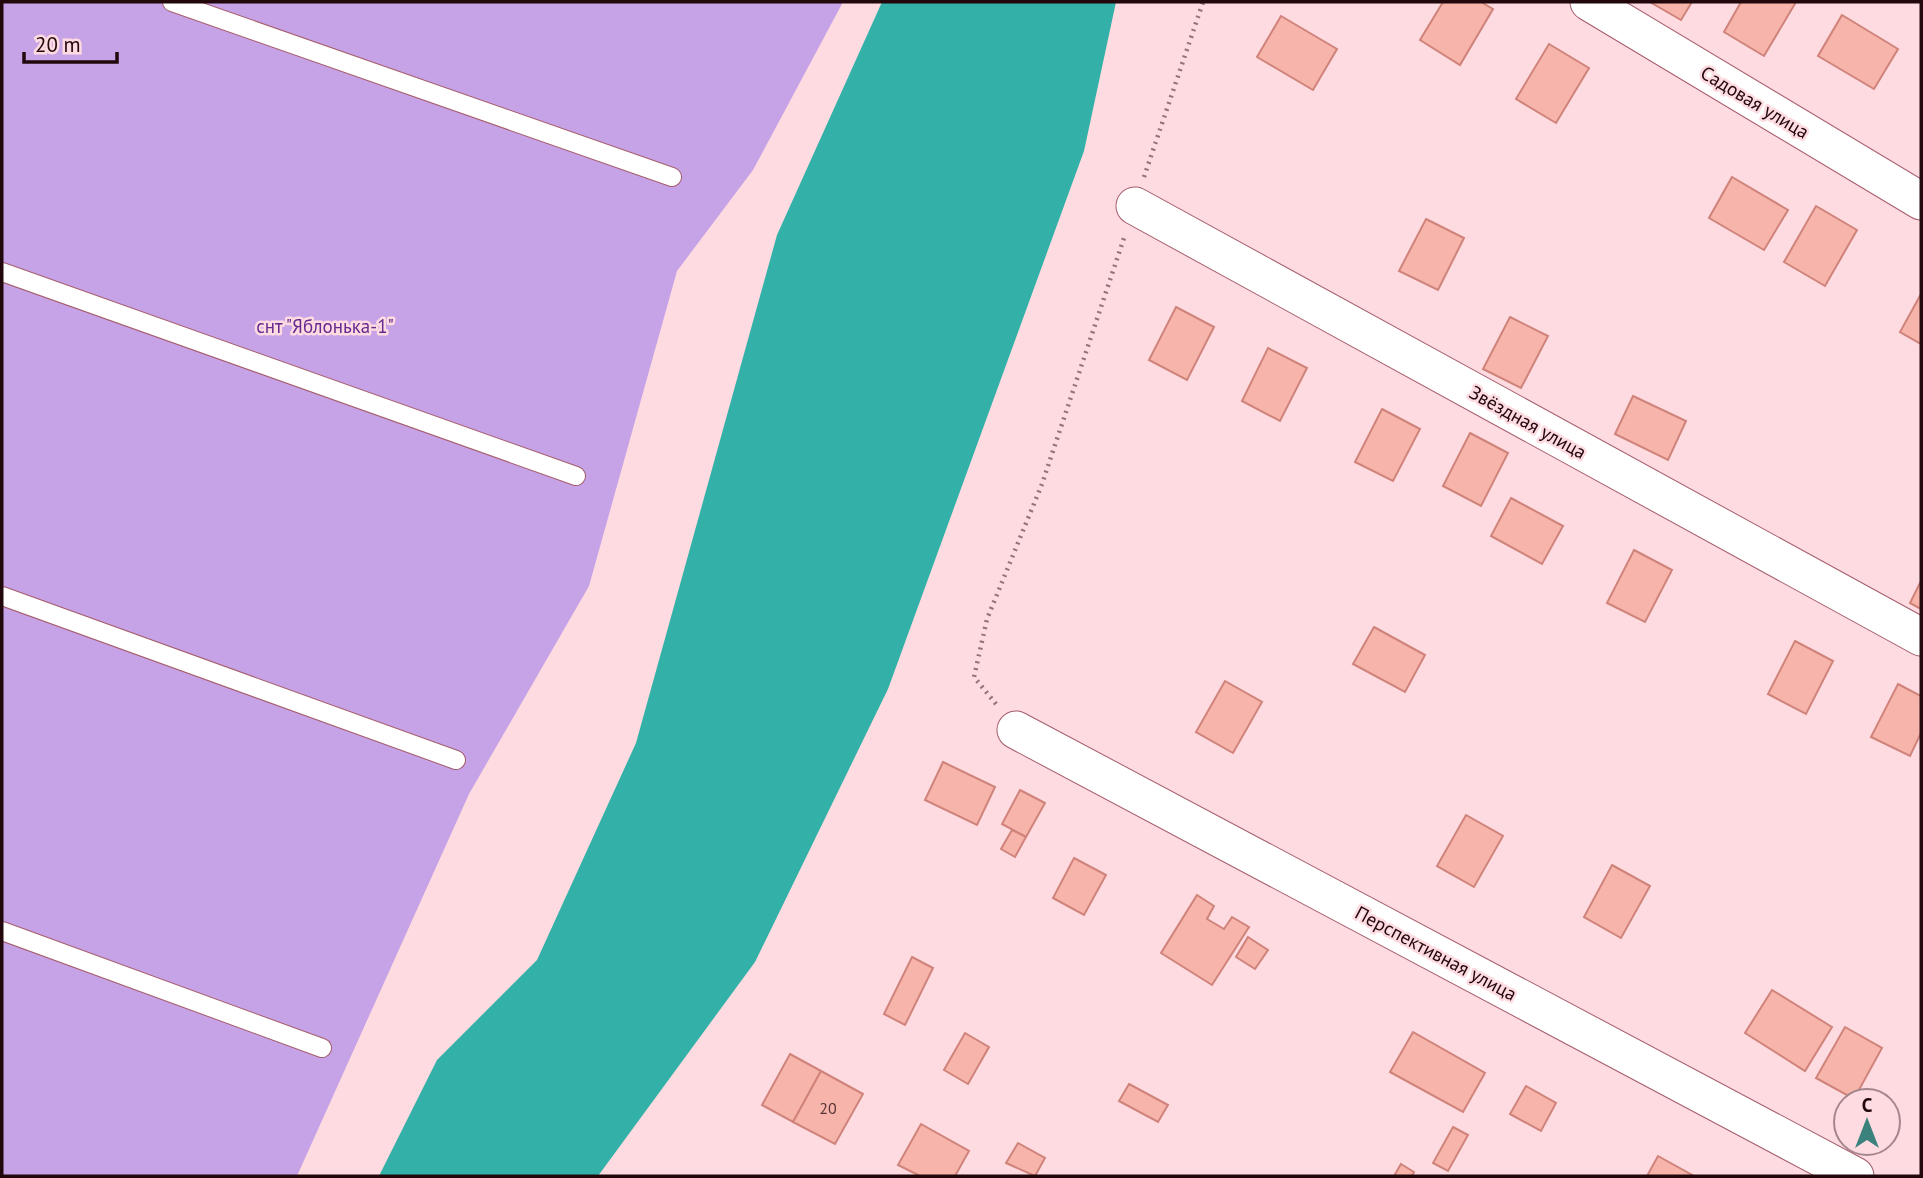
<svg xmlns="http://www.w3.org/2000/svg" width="1923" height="1178" viewBox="0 0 1923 1178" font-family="'PT Sans',sans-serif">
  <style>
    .green { fill: #c6a2e7 }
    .water { fill: #33b1a8 }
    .building { fill: #f7b4aa; stroke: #cf837a; stroke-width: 2 }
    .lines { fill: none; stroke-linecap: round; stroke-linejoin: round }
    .service-casing { stroke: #a55d6b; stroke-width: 20 }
    .minor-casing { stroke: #a55d6b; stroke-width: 39 }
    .path { stroke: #927379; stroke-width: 4.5; stroke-dasharray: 2 5; stroke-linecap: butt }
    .service { stroke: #fff; stroke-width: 18 }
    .minor { stroke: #fff; stroke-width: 37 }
    .labels { text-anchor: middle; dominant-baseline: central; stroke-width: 5; stroke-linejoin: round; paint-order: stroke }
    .number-label { font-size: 16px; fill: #573234 }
    .street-label { font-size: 19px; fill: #22070d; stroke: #fddbe1 }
    .park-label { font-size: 19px; fill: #662990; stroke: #fddbe1 }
  </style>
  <rect width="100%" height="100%" fill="#fddbe1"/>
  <polygon class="green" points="2,2 843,2 753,170 677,271 589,586 469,794 297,1176 2,1176"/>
  <polygon class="water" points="882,2 1116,2 1084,151 888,689 755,962 598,1176 379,1176 437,1060 537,960 636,743 777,235"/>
  <g class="building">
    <polygon points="1443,2 1481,2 1493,9 1460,65 1420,40"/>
    <polygon points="1650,2 1692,2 1681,20"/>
    <polygon points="1741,2 1796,2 1764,56 1724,32"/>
    <polygon points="1842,15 1898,49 1874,89 1818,56"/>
    <polygon points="1281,16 1337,49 1313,90 1257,57"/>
    <polygon points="1549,44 1589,68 1556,123 1516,99"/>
    <polygon points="1732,177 1788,210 1764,250 1709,218"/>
    <polygon points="1816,206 1857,230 1825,286 1784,262"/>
    <polygon points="1426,219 1464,238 1438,290 1399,271"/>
    <polygon points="1921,294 1921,344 1900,332"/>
    <polygon points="1176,307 1214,327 1187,380 1149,360"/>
    <polygon points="1510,317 1548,336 1521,388 1483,369"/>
    <polygon points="1268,348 1307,368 1280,421 1242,401"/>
    <polygon points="1633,396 1686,421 1668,460 1615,434"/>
    <polygon points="1382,409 1420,429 1393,481 1355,462"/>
    <polygon points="1470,433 1508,453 1481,506 1443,486"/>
    <polygon points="1511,498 1563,526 1542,564 1491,536"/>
    <polygon points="1634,550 1672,570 1645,622 1607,603"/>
    <polygon points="1921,581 1921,609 1910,603"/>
    <polygon points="1374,627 1425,655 1405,692 1353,664"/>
    <polygon points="1795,641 1833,661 1806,714 1768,694"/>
    <polygon points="1225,681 1262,702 1233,753 1196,732"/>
    <polygon points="1898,684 1921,696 1921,733 1910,756 1871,737"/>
    <polygon points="943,762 995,787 977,825 925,800"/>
    <polygon points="1020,790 1045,803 1026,837 1002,824"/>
    <polygon points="1466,815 1503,836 1474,887 1437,866"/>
    <polygon points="1012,830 1026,837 1015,857 1001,849"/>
    <polygon points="1074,858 1106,875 1084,915 1053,898"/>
    <polygon points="1612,865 1650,886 1621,938 1584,917"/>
    <polygon points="1197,895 1214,906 1207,919 1224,929 1232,917 1249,927 1212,985 1161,953"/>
    <polygon points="1248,937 1268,950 1255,969 1236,957"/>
    <polygon points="912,957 933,968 905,1025 884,1014"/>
    <polygon points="1772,990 1832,1027 1805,1071 1745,1033"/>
    <polygon points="1845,1027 1882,1048 1854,1099 1816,1078"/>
    <polygon points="1413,1032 1485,1073 1463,1112 1390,1072"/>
    <polygon points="965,1033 989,1047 968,1084 944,1070"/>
    <polygon points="790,1054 821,1071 793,1122 762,1105"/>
    <polygon points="821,1071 863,1094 835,1144 793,1122"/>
    <polygon points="1129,1084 1168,1105 1158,1122 1119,1101"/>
    <polygon points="1526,1086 1556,1103 1541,1131 1510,1114"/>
    <polygon points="921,1124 969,1151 955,1176 920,1176 898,1165"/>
    <polygon points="1453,1127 1468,1135 1448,1171 1433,1163"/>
    <polygon points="1018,1143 1045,1158 1035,1176 1006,1163"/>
    <polygon points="1658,1156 1694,1176 1647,1176"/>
    <polygon points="1401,1164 1414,1172 1412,1176 1394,1176"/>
  </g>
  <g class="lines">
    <defs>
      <g id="service">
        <polyline points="172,2 672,177"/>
        <polyline points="2,272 576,476"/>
        <polyline points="2,596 456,760"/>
        <polyline points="2,931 322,1048"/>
      </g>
      <g id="minor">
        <polyline points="1589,2 1921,201"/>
        <polyline points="1135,206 1921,637"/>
        <polyline points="1016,730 1855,1176"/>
      </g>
    </defs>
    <use href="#service" class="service-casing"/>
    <use href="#minor" class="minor-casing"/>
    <g class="path">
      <polyline points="1144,177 1203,2"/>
      <polyline points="996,704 974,677 987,619 1042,484 1124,238"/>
    </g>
    <use href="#service" class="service"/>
    <use href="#minor" class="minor"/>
  </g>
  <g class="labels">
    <g class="number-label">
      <text x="828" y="1108">20</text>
    </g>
    <g class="street-label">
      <text transform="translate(1755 102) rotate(31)">Садовая улица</text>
      <text transform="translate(1528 422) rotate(29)">Звёздная улица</text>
      <text transform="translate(1436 953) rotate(28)">Перспективная улица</text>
    </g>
    <g class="park-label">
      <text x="325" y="326">снт "Яблонька-1"</text>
    </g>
  </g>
  <rect width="1923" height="1178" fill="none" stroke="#22070d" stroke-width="7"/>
  <g transform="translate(1867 1122)"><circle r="33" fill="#fddbe1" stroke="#a5868c" stroke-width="2"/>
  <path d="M0-5L12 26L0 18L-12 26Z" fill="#3b827c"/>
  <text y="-10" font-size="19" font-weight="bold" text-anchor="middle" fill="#22070d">С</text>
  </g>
  <path d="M24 52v10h93v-10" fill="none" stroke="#22070d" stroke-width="3.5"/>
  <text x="35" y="52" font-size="21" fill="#22070d" stroke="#fddbe1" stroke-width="5" paint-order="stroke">20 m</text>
</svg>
